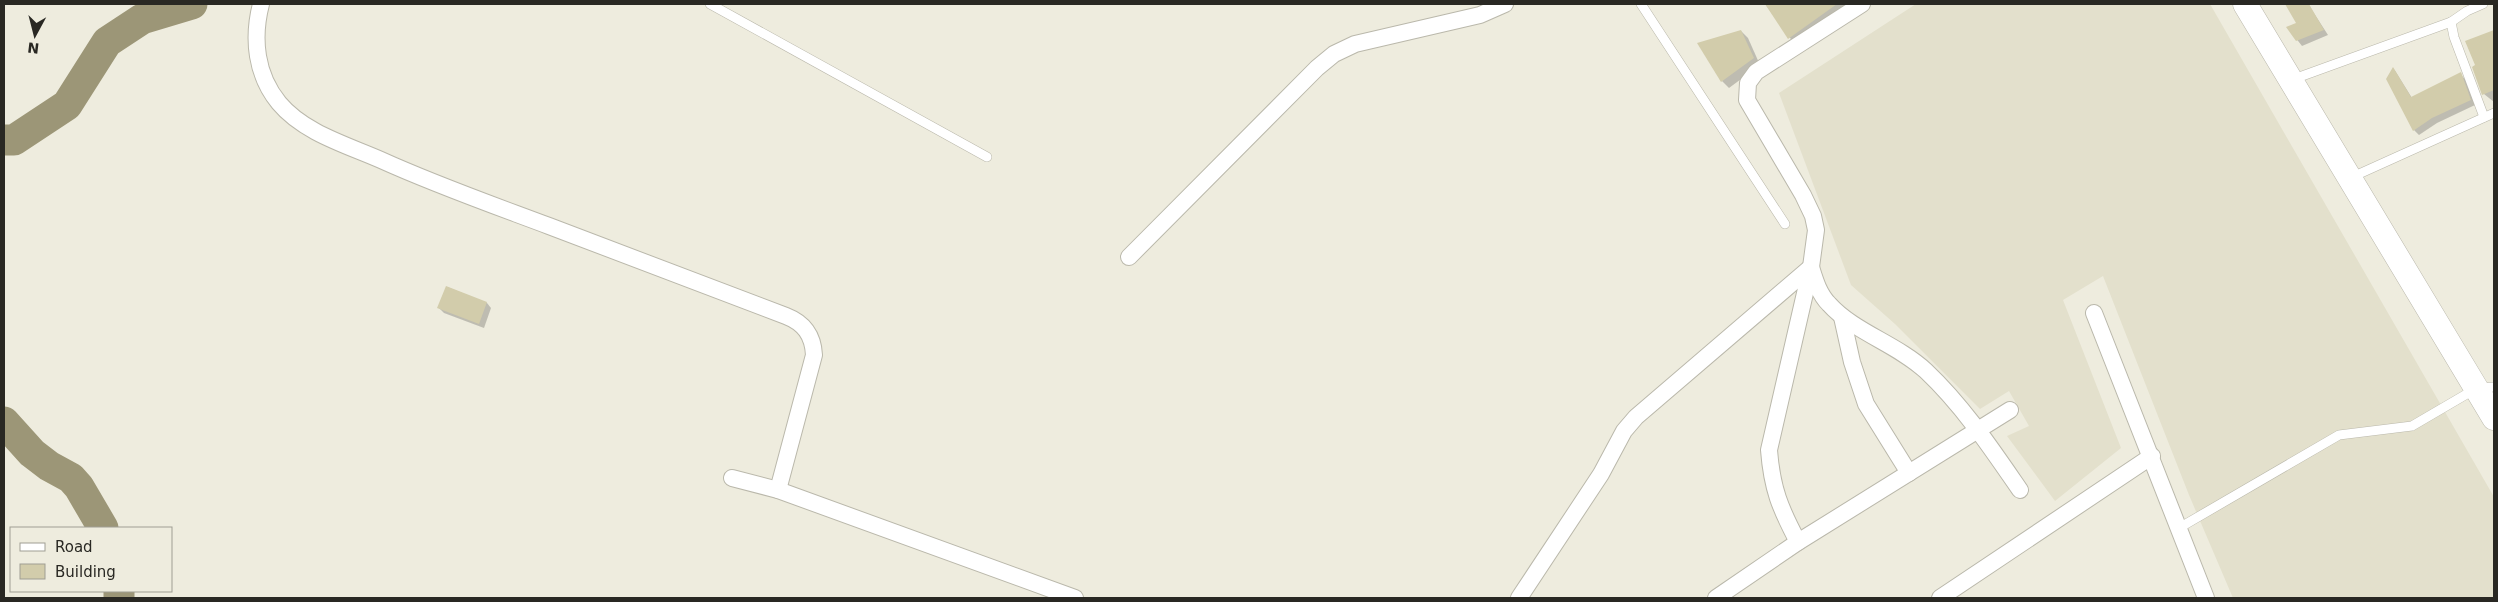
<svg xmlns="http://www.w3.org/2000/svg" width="2498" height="602" viewBox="0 0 2498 602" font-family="'DejaVu Sans',sans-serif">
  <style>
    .built { fill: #e3e0cc }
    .shadow { fill: #0003 }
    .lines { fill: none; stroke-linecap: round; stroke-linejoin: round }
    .river { stroke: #9c9677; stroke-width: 31 }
    .building { fill: #d2ccab }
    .lane-casing { stroke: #bab8ab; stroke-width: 10 }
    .street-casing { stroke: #bab8ab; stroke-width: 18 }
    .secondary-casing { stroke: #bab8ab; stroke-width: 25 }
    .lane { stroke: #fff; stroke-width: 9 }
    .street { stroke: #fff; stroke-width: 16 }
    .secondary { stroke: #fff; stroke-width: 24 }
  </style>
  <rect width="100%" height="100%" fill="#eeecde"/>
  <polygon class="built" points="1916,4 2210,4 2494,497 2494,598 2233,598 2189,495 2103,276 2063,300 2121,448 2055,501 2007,436 2029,426 2009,391 1980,409 1895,324 1851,285 1779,93"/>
  <g class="shadow">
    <polygon points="1765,4 1843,4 1846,9 1796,46"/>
    <polygon points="2286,4 2308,4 2328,35 2302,46 2288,28 2298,24"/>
    <polygon points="1741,31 1748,38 1760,65 1729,88 1722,81"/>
    <polygon points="2494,31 2494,102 2484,94 2473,67 2476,66"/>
    <polygon points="2394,69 2412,98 2460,74 2465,79 2475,105 2437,123 2419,135 2414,130"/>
    <polygon points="447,287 487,303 491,308 484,328 444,313 439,308"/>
  </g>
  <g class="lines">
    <g class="river">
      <polyline points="4,140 14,140 67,105 107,42 142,19 192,4"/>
      <polyline points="4,422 32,453 49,466 71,478 79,487 103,528"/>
      <polyline points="119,591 119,598"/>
    </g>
  </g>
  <g class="building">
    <polygon points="1765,4 1837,4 1788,39"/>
    <polygon points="2285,4 2309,4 2324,30 2296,41 2286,27 2296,23"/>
    <polygon points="1741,30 1754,58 1721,82 1697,43"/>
    <polygon points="2494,30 2494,90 2482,95 2472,67 2475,65 2465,41"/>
    <polygon points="2393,67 2411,97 2461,72 2471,100 2432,118 2413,131 2386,79"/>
    <polygon points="446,286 487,302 479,324 437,308"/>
  </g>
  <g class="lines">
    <defs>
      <g id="lane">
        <polyline points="710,4 987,157"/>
        <polyline points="1641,4 1785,224"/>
        <polyline points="2483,4 2467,11 2451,22 2454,37 2484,117"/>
        <polyline points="2291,80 2451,22"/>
        <polyline points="2350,178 2494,113"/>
        <polyline points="2179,528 2339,435 2412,426 2477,388 2494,387"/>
      </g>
      <g id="street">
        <path d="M261 4C252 39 256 75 279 103 304 133 347 145 381 160 436 185 493 205 549 226 628 256 707 286 786 316 804 323 813 335 814 355L778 490"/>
        <polyline points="1129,257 1317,68 1334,54 1355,44 1480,15 1505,4"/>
        <polyline points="2094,313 2206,598"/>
        <polyline points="1842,317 1852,362 1866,404 1909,473"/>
        <polyline points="732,478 778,490 1075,598"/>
        <path d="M1798 542C1780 508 1772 489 1769 450L1811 267 1816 230 1813 216 1803 195 1747 100 1748 83 1756 72 1862 4"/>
        <path d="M1519 598 1601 474 1624 431 1636 417 1811 267C1815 280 1819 294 1829 304 1854 332 1897 344 1926 371 1963 406 1991 448 2020 490"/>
        <polyline points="1716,598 1798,542 2010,410"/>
        <polyline points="1940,598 2152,456"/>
      </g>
      <polyline id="secondary" points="2245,4 2494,418"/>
    </defs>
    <use href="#lane" class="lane-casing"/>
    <use href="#street" class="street-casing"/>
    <use href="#secondary" class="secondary-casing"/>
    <use href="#lane" class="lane"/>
    <use href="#street" class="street"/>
    <use href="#secondary" class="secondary"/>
  </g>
  <rect width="2498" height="602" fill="none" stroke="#292823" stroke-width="10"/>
  <rect x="10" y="527" width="162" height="65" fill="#eeecde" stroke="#9f9e93"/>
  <rect x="20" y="543" width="25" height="8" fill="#ffffff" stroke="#9f9e93"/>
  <text x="55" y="552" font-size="15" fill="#292823">Road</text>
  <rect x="20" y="564" width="25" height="15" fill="#d2ccab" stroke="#9f9e93"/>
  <text x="55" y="577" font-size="15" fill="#292823">Building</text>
  <g transform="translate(35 35) rotate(187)" stroke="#eeecde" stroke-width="4" paint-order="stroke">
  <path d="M0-4L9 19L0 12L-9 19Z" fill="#292823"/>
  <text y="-8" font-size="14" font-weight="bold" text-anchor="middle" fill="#292823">N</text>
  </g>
</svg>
